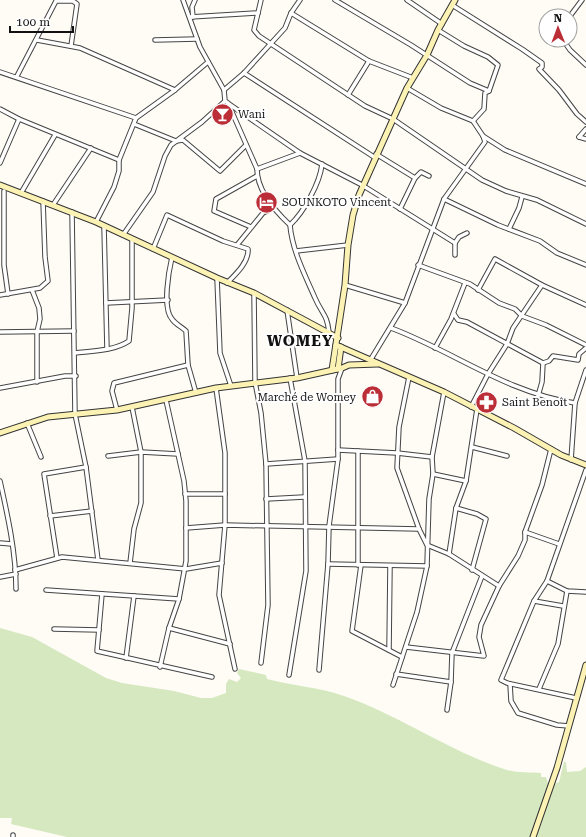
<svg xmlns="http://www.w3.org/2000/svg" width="586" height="837" viewBox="0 0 586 837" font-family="'Roboto Serif',serif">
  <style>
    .green { fill: #d5e8bf }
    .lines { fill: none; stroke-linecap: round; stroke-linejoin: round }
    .street-casing { stroke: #444; stroke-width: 5.5 }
    .secondary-casing { stroke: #333; stroke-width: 7 }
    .street { stroke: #fff; stroke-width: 3.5 }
    .secondary { stroke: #fbf2b4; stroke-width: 5 }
    .labels { text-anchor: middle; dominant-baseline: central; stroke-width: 4; stroke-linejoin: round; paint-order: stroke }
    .poi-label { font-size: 11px; fill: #111; stroke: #fff; text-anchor: start }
    .district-label { font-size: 15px; font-weight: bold; letter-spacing: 1px; fill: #111; stroke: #fff }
  </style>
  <rect width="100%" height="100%" fill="#fefcf5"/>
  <path class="green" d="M0 628 32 637 106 678 122 683 174 691 201 698H212L226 693V684L229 679 237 682 241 678 237 673 239 669 266 675 267 679C292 686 319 687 344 696 401 716 450 752 507 770 517 773 530 772 541 773V777H546L549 786 559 782 564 762H566L567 772 580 771 586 767V837H67L11 824 12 818H0Z"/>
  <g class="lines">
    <defs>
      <g id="street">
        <path d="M183 0 200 47 224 90 225 101 228 103 257 169C257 190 275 211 290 225 292 250 305 275 315 298 322 314 327 314 329 332"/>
        <polyline points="261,0 254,30 259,36 365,106 393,119 482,180 506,191 537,200 586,224"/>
        <polyline points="335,0 411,45 470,83 489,91"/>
        <polyline points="407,0 442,24"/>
        <polyline points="452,5 522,49 542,63 542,67 539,69 559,90 577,114 586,122"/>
        <polyline points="291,13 369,61 413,78"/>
        <polyline points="570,16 582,0"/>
        <polyline points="190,17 258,13"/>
        <polyline points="193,17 192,7 195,0"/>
        <polyline points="438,30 464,46 488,57 498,65 489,91 485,93 484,109 473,121"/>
        <polyline points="37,40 80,48 175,90"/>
        <polyline points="155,40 197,39"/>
        <polyline points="563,40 570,50 586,65"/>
        <polyline points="0,72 136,118"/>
        <polyline points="244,73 374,157"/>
        <polyline points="17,76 56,1 73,1 77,4 71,46"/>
        <polyline points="407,88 441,108 473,121 483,136 505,150 586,184"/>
        <polyline points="224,90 244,73 285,28 291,13 300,0"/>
        <polyline points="348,95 369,61"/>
        <polyline points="229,104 300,153 362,185 455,243 455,255"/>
        <polyline points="0,109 19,119 119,160"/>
        <polyline points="134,124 176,141 183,140 220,171 246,145"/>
        <polyline points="579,137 586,129"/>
        <polyline points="579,137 586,139"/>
        <polyline points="376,154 415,178 400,209"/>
        <polyline points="0,163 19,119"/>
        <polyline points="257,169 300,153"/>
        <polyline points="415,178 421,172 429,176"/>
        <polyline points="4,191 4,265 8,294"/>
        <polyline points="21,193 55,135"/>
        <polyline points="444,199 498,225 540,241 557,253 586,265"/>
        <polyline points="53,205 91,148"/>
        <polyline points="72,212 75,414 86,467 98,560"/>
        <polyline points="96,222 114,187 119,171 119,160 136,118 175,90 208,62"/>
        <path d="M290 225C304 212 320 183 322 164"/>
        <polyline points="104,226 107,349"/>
        <polyline points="251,227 214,211 216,199 257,176"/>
        <polyline points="509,229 519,208 522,197"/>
        <polyline points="123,235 153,192 165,156 171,145 202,122 225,101"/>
        <polyline points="455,243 459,237 467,233"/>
        <polyline points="237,245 263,213 273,208"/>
        <path d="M153 249 167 215 223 241 248 249C249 262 236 274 227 283"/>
        <polyline points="296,251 348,245"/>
        <path d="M172 257C169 270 162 308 172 319 175 324 182 327 186 331L188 365 196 393"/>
        <polyline points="418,265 470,284 499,303 515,309 522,316 546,325 586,345"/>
        <polyline points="217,278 220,353 231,386"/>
        <polyline points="345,285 405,303"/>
        <polyline points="32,290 39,308 40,319 37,332 37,382"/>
        <polyline points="478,290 495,259 542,285 586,305"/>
        <polyline points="254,293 255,382 261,413 266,464 268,605 261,663"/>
        <polyline points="0,295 40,288 48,281 45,257 43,201"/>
        <polyline points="106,303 168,300"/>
        <polyline points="287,310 297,378"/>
        <polyline points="454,314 458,320 467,322 543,363 549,361 553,356 578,360 579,354 586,348"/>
        <path d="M391 328C453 351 507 393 575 403"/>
        <polyline points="0,332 74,331"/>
        <polyline points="435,348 451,319 465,283"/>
        <path d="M75 353C92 351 114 351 129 341L132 308V239"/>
        <polyline points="371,359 405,303 444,199 485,142 483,136"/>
        <polyline points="409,377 399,427 397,468 419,529 427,545 449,554 499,586"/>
        <polyline points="0,388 65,376 76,376"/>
        <polyline points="216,388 225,453 225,525 219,595 235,669"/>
        <polyline points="538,396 542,382 543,363"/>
        <polyline points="471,407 488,374 507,344 513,328 542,285"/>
        <polyline points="117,410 112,391 114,383 188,365"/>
        <polyline points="27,423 41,457"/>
        <polyline points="472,447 507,456"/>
        <polyline points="338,450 397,453 432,457"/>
        <polyline points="358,451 358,565"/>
        <polyline points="108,456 141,452 178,454"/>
        <polyline points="571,460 575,403 586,370"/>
        <polyline points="266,464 338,459"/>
        <polyline points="433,474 466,481"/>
        <path d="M0 481C8 517 16 553 16 589"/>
        <polyline points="185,494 225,494"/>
        <polyline points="266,499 304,497"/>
        <polyline points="456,508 477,514 486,519 472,570"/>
        <polyline points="50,516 92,511"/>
        <polyline points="186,528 225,525 419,529"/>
        <polyline points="525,532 559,544"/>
        <polyline points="0,543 12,544"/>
        <polyline points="449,554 456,508 466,481 477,409"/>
        <polyline points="57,558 44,474 86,467"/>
        <polyline points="130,563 134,529 141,503 141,452 132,407"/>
        <polyline points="328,564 427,566"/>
        <polyline points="361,565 352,631 402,657"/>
        <polyline points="15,570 62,557 186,569 222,563"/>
        <polyline points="0,577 16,574"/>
        <polyline points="547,581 567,591 586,592"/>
        <polyline points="46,590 179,599"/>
        <polyline points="102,594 97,651 212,677"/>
        <polyline points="534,601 563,606"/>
        <polyline points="169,628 230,644"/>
        <polyline points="54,629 99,630"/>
        <polyline points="406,647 484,656 479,637 481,625 499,586 518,556 525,540 525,532 542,485 551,449"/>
        <polyline points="389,650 390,566"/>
        <polyline points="126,658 134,596"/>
        <polyline points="160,667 169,628 179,599 186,561 186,501 184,481 166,400"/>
        <polyline points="319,670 328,564 329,526 338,459 338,379 342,368"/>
        <polyline points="396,674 451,682"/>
        <polyline points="289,675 306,571 305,461 290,378"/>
        <polyline points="510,684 511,701 518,713 557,725 569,726"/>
        <polyline points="393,685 417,612 427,566 429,499 433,474 432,457 444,392"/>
        <polyline points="539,689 558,644 567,591"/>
        <polyline points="576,698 507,683 501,680 534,601 547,581 586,470"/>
        <polyline points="447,710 451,682 452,653 482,576"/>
        <polyline points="13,837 13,835"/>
      </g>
      <g id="secondary">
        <polyline points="0,185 96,222 217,278 254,293 338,338"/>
        <polyline points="336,345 444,392 514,428 561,455 586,465"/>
        <polyline points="338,369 341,347"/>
        <polyline points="332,370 345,285 348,245 353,215 359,195 407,88 427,55 438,30 455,0"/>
        <polyline points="0,433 48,417 117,410 216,388 297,378 342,368 349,365 378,364"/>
        <polyline points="533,837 557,768 586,665"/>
      </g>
    </defs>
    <use href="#street" class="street-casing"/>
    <use href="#secondary" class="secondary-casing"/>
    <use href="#street" class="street"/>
    <use href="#secondary" class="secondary"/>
  </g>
  <defs>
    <symbol id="bar-disc" viewBox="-11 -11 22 22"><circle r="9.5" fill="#bb2e37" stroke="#fff"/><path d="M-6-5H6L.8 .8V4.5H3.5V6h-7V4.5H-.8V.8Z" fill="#fff"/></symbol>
    <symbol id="hotel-disc" viewBox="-11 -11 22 22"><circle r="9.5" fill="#bb2e37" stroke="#fff"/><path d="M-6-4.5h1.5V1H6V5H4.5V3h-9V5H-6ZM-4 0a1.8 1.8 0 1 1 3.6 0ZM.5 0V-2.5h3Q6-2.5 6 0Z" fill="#fff"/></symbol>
    <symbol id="shop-disc" viewBox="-11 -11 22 22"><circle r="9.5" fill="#bb2e37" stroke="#fff"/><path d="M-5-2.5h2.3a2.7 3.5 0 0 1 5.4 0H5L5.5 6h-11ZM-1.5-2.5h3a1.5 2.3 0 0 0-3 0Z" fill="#fff"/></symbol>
    <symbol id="pharmacy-disc" viewBox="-11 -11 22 22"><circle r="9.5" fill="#bb2e37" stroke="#fff"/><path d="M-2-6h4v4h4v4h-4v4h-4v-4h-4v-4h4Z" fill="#fff"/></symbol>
  </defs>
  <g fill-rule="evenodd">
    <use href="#bar-disc" x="210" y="102" width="25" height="25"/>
    <use href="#hotel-disc" x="254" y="190" width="25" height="25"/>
    <use href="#shop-disc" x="360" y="384" width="25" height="25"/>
    <use href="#pharmacy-disc" x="474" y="390" width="25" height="25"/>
  </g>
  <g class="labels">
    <g class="poi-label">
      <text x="238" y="114">Wani</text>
      <text x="282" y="202">SOUNKOTO Vincent</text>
      <text x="356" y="397" text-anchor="end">Marché de Womey</text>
      <text x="502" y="402">Saint Benoît</text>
    </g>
    <g class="district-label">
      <text x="300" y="341">WOMEY</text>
    </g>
  </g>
  <g transform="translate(558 28) rotate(359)"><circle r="19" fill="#ffffff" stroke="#a0a0a0"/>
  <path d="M0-3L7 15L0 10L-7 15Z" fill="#bb2e37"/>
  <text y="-6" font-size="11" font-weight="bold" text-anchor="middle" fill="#111111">N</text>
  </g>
  <path d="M10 26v6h63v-6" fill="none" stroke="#111111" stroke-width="2"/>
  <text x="16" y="26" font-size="12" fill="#111111" stroke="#ffffff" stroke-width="3" paint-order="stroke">100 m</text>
</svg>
